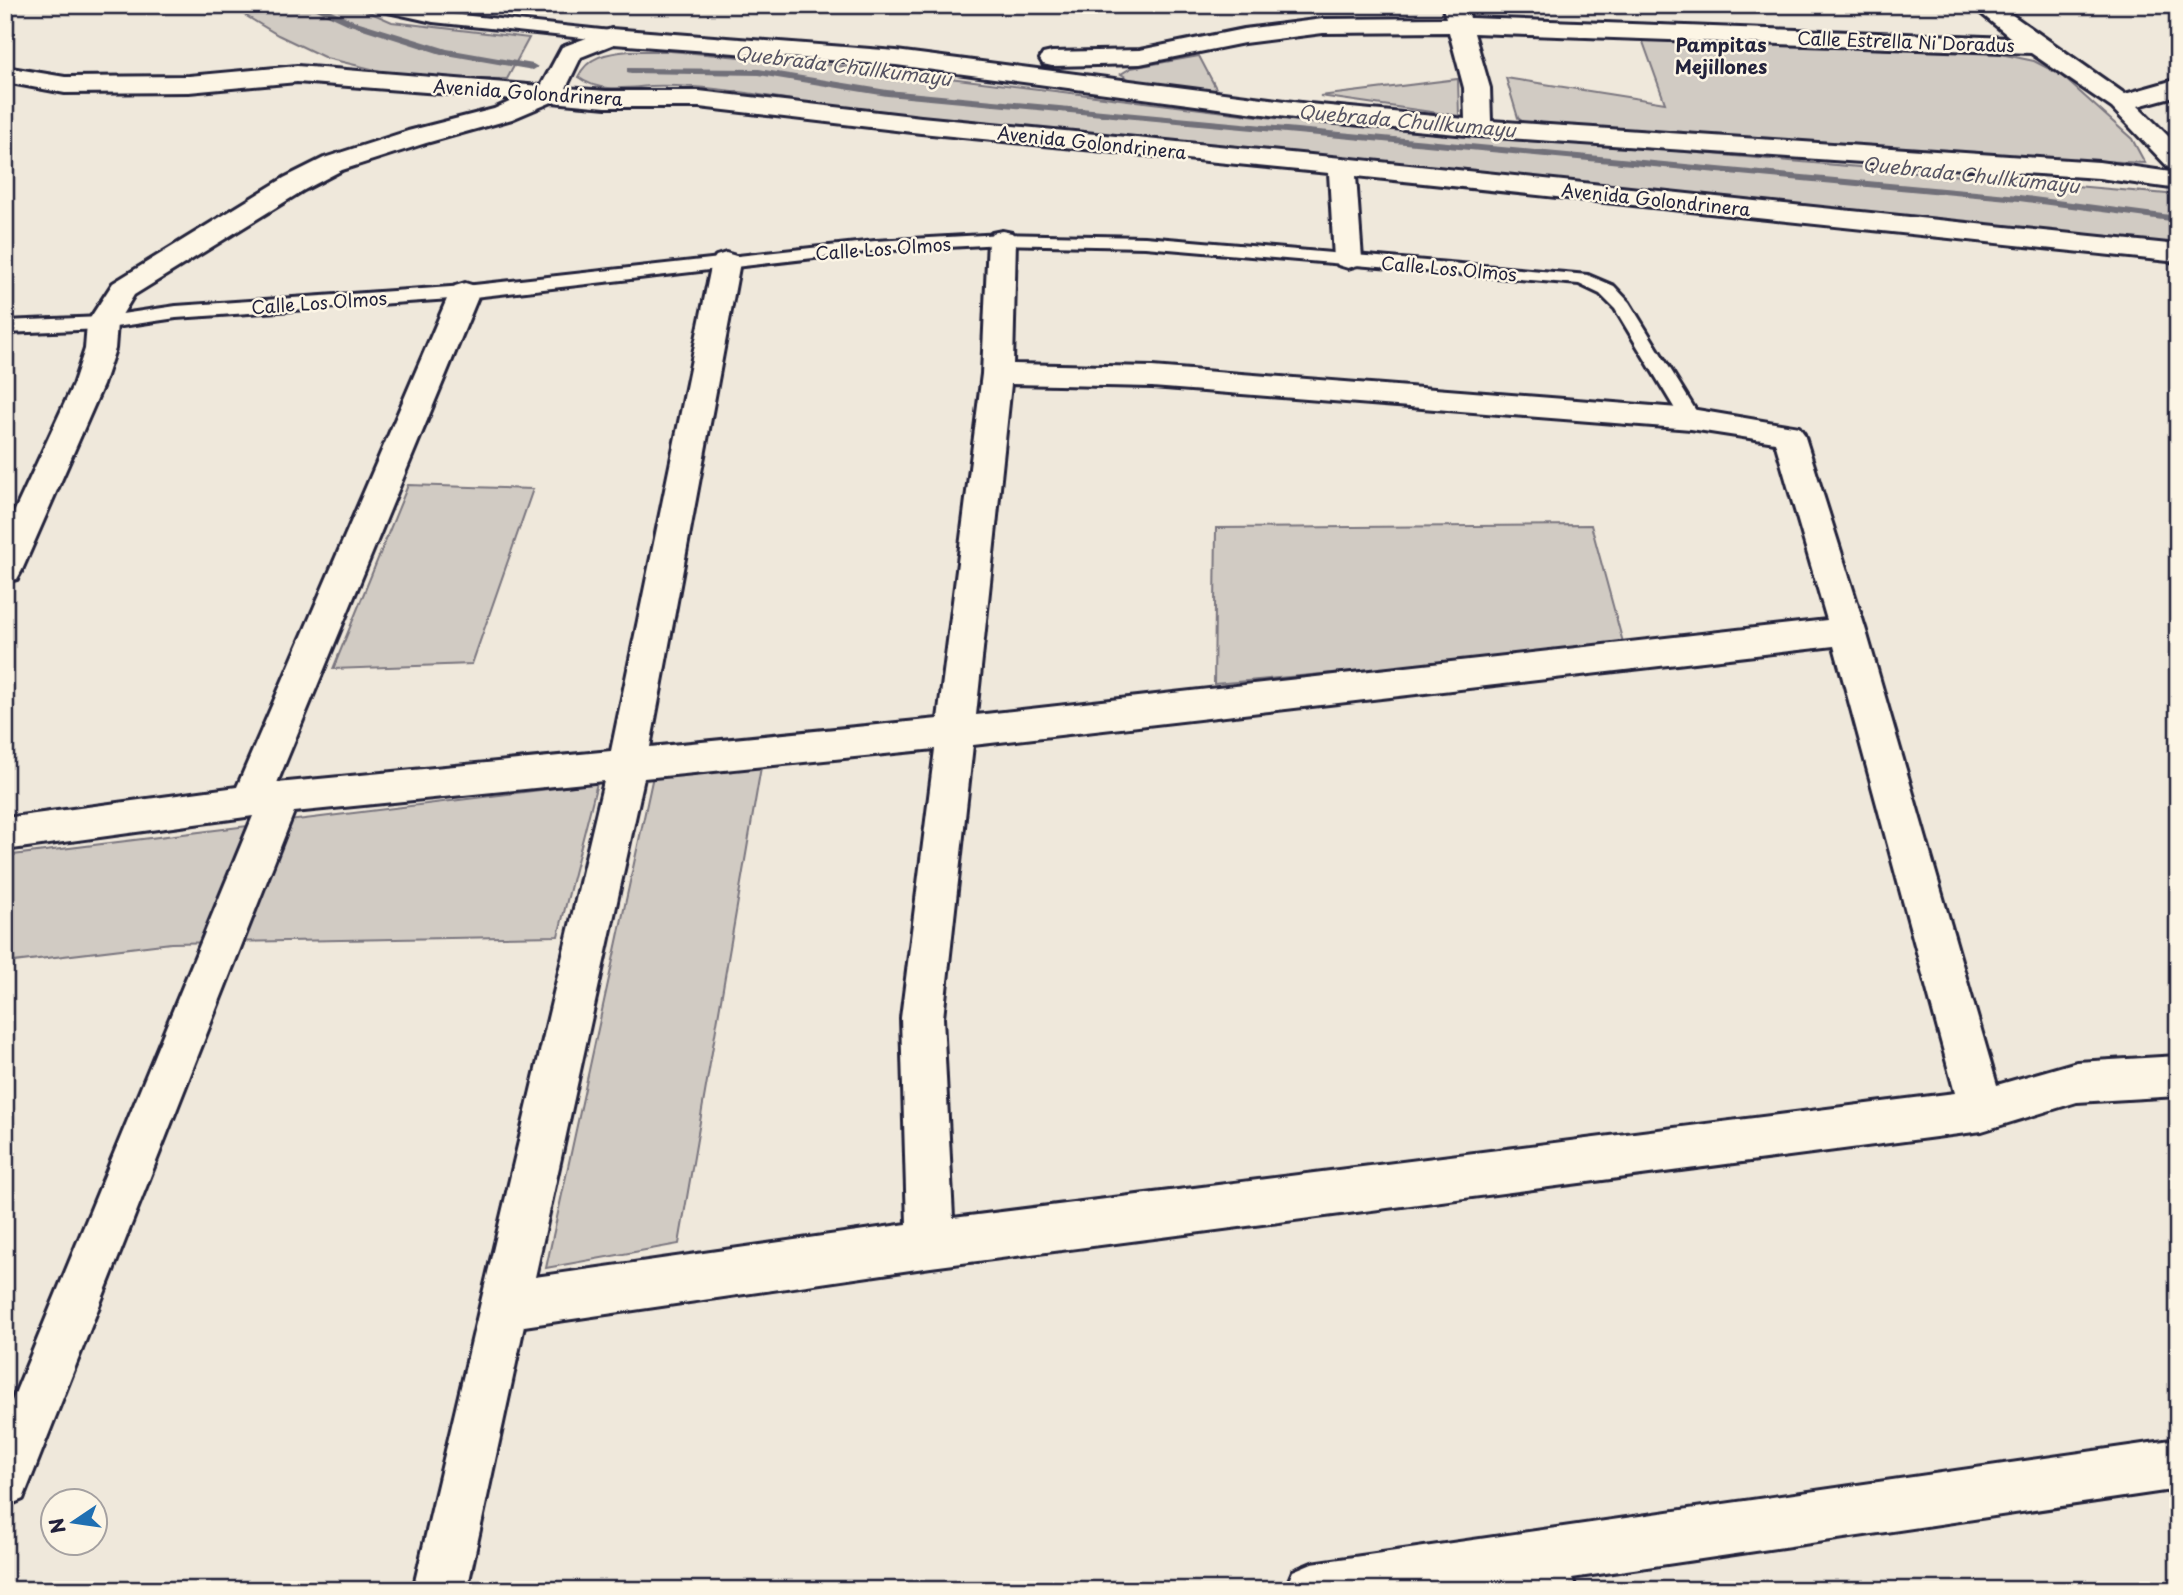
<svg xmlns="http://www.w3.org/2000/svg" width="2183" height="1595" viewBox="0 0 2183 1595" font-family="'Playpen Sans',sans-serif">
  <style>
    .green { fill: #d1cbc3; stroke: #7a767f; stroke-width: 2 }
    .lines { fill: none; stroke-linecap: round; stroke-linejoin: round }
    .stream { fill: #716f79; fill-rule: evenodd }
    .lane-casing { stroke: #22223b; stroke-width: 6 }
    .street-casing { stroke: #22223b; stroke-width: 6 }
    .lane { fill: #fcf5e5; fill-rule: evenodd }
    .street { fill: #fcf5e5; fill-rule: evenodd }
    .labels { text-anchor: middle; dominant-baseline: central; stroke-width: 5; stroke-linejoin: round; paint-order: stroke }
    .far-street-label { font-size: 18px; fill: #22223b; stroke: #fcf5e5 }
    .far-neighbourhood-label { font-size: 19px; font-weight: bold; fill: #22223b; stroke: #fcf5e5 }
    .far-water-label { font-size: 19px; font-style: italic; fill: #575564; stroke: #fcf5e5 }
  </style>
  <rect width="100%" height="100%" fill="#efe8db"/>
  <filter id="ink" filterUnits="userSpaceOnUse"><feTurbulence type="fractalNoise" baseFrequency=".0143" numOctaves="2"/><feDisplacementMap in="SourceGraphic" scale="14" xChannelSelector="R" yChannelSelector="G"/><feConvolveMatrix kernelMatrix="1 2 1 2 8 2 1 2 1" color-interpolation-filters="sRGB"/></filter>
  <g filter="url(#ink)">
    <g class="green">
      <polygon points="182,5 353,5 392,22 529,38 507,79 409,78 326,58 278,35 231,7"/>
      <polygon points="1642,39 1996,53 2034,61 2061,75 2132,139 2145,163 1948,154 1527,125 1518,118 1506,78 1665,103"/>
      <path d="M630 51H670L877 69 1322 124 1539 139 2178 195V244L848 109C783 100 716 84 651 86 626 88 599 93 578 77 588 56 607 53 630 51Z"/>
      <polygon points="1199,56 1218,92 1132,81 1121,74 1131,68"/>
      <polygon points="1458,79 1459,116 1320,96"/>
      <polygon points="408,485 533,489 472,664 333,669"/>
      <polygon points="1591,525 1624,646 1214,684 1216,528"/>
      <polygon points="761,767 679,1244 546,1268 653,776"/>
      <polygon points="597,783 558,936 171,943 5,963 5,856"/>
    </g>
    <g class="lines">
      <g class="stream">
        <polygon points="306,5 320,5 353,20 447,49 533,64 538,67 533,70 441,54 347,24"/>
        <polygon points="627,68 759,69 887,90 2019,195 2178,216 2178,222 2019,201 887,96 759,75 631,73 627,72"/>
      </g>
      <defs>
        <g id="lane">
          <polygon points="368,5 398,5 433,12 611,31 619,36 611,41 433,22 370,8"/>
          <polygon points="1002,234 1145,237 1588,275 1614,286 1629,302 1701,419 1698,424 1684,424 1615,309 1600,294 1579,284 1145,247 1002,244 875,251 465,298 176,318 102,329 5,333 5,321 102,317 176,306 465,286 875,241"/>
        </g>
        <g id="street">
          <polygon points="1442,5 1466,5 1470,18 2011,38 1971,5 1998,5 2125,94 2178,79 2178,95 2138,106 2178,146 2178,170 2169,168 2112,108 2031,53 1474,33 1490,88 1491,121 2099,162 2178,173 2178,189 2099,178 1478,136 1309,120 896,65 614,44 581,57 566,88 606,91 699,91 921,117 1342,158 2178,245 2178,262 1356,176 1362,259 1358,265 1348,268 1338,265 1334,259 1329,173 921,133 699,107 606,107 552,102 512,119 426,143 342,170 304,190 134,295 117,323 115,349 103,385 22,570 17,579 5,582 5,532 73,385 85,349 87,323 113,283 284,178 324,158 408,131 494,109 516,99 297,82 189,92 65,93 5,82 5,67 65,77 189,76 297,66 541,86 562,47 611,29 896,51 1309,104 1465,119 1464,88 1449,32 1323,33 1244,43 1140,64 1052,66 1043,64 1040,59 1043,54 1052,52 1140,50 1244,29 1323,19 1446,18"/>
          <path d="M1002 231 1012 233 1016 239 1013 364 1152 367 1691 409 1799 427 1804 434 1866 631 1997 1085 2077 1062 2178 1056V1096L2077 1102 1982 1131 931 1267 524 1326 467 1590H413L604 781 294 812 23 1499 5 1507V1418L253 816 5 850V818L237 787 450 292 455 286 465 283 475 286 480 292 277 783 611 751 712 262 716 256 726 253 736 256 740 262 650 747 938 719 982 374 988 239 992 233ZM1011 384 1152 387 1691 429 1775 442 1827 620 976 715ZM1834 646 1955 1093 953 1218 943 1018 973 745ZM935 749 901 1018 907 1224 535 1277 644 778Z"/>
          <polygon points="2178,1439 2178,1489 1572,1578 1577,1590 1523,1590 1522,1586 1495,1590 1285,1590 1293,1571 1312,1563"/>
        </g>
      </defs>
      <use href="#lane" class="lane-casing"/>
      <use href="#street" class="street-casing"/>
      <use href="#lane" class="lane"/>
      <use href="#street" class="street"/>
    </g>
  </g>
  <g class="labels">
    <g class="far-street-label">
      <text transform="translate(1906 41) rotate(2)">Calle Estrella Ni Doradus</text>
      <text transform="translate(528 92) rotate(4)">Avenida Golondrinera</text>
      <text transform="translate(1092 142) rotate(6)">Avenida Golondrinera</text>
      <text transform="translate(1656 199) rotate(6)">Avenida Golondrinera</text>
      <text transform="translate(883 248) rotate(-4)">Calle Los Olmos</text>
      <text transform="translate(1449 268) rotate(5)">Calle Los Olmos</text>
      <text transform="translate(319 302) rotate(-4)">Calle Los Olmos</text>
    </g>
    <g class="far-neighbourhood-label">
      <text x="1721" y="44">Pampitas<tspan x="1721" dy="22">Mejillones</tspan></text>
    </g>
    <g class="far-water-label">
      <text transform="translate(843 65) rotate(7)">Quebrada Chullkumayu</text>
      <text transform="translate(1407 120) rotate(5)">Quebrada Chullkumayu</text>
      <text transform="translate(1971 174) rotate(6)">Quebrada Chullkumayu</text>
    </g>
  </g>
  <rect width="2183" height="1595" fill="none" stroke="#fcf5e5" stroke-width="28"/>
  <rect x="14" y="14" width="2155" height="1567" fill="none" stroke="#22223b" stroke-width="2.5" filter="url(#ink)"/>
  <g transform="translate(74 1522) rotate(257)"><circle r="33" fill="#fcf5e5" stroke="#a5a1a1" stroke-width="2"/>
  <path d="M0-5L12 26L0 18L-12 26Z" fill="#1f6fb2"/>
  <text y="-10" font-size="19" font-weight="bold" text-anchor="middle" fill="#22223b">N</text>
  </g>
</svg>
